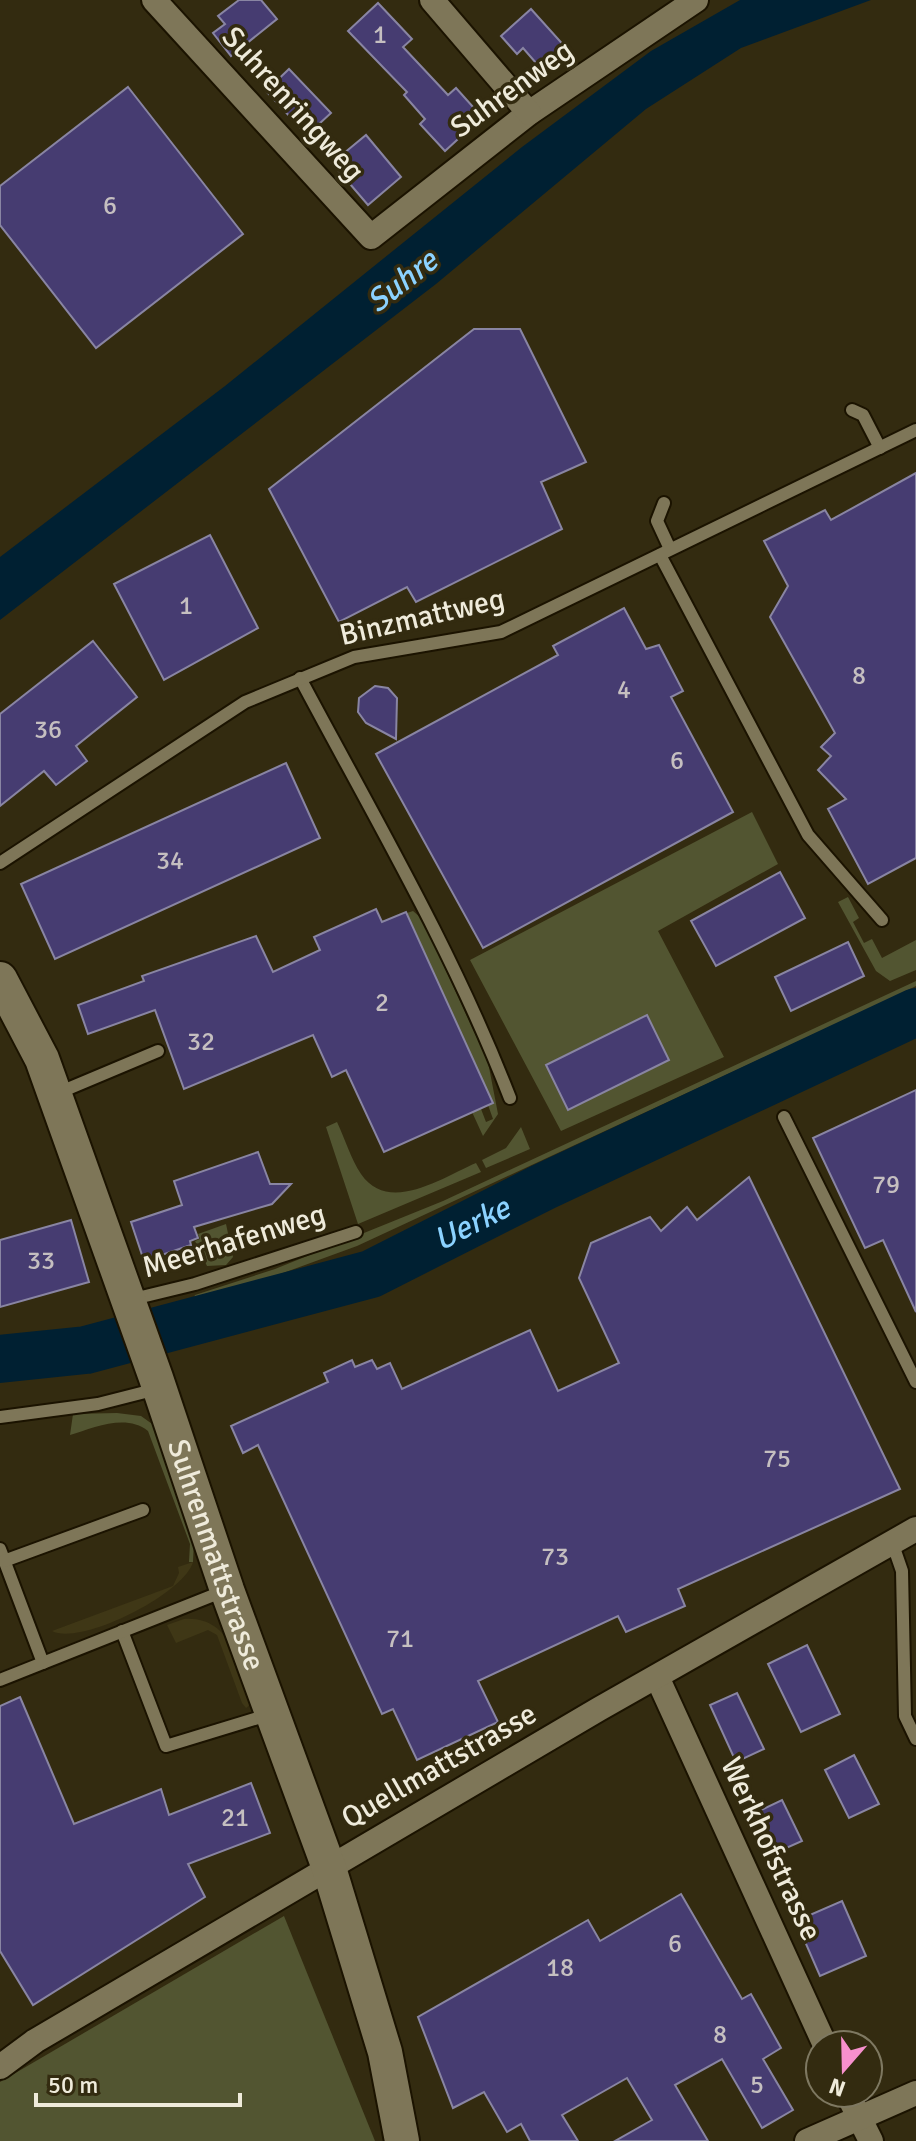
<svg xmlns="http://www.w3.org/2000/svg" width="916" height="2141" viewBox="0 0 916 2141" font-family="Signika,sans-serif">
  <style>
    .green { fill: #525531 }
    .sand { fill: #3f3716 }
    .water { fill: #002032 }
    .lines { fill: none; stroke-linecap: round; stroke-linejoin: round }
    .river { stroke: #002032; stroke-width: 48 }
    .building { fill: #463c71; stroke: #8985a3; stroke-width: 2 }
    .lane-casing { stroke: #1b1300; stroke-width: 16 }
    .street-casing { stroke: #1b1300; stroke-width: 28 }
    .secondary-casing { stroke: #1b1300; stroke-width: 38 }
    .lane { stroke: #7e7658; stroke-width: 12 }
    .street { stroke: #7e7658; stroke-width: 24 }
    .secondary { stroke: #7e7658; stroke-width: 34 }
    .labels { text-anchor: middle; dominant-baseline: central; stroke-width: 7; stroke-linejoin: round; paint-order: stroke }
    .number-label { font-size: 26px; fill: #c5bfc0 }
    .street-label { font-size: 30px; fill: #efebdb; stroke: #332b10 }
    .water-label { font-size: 32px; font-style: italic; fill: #8bd2ff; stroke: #332b10 }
  </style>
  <rect width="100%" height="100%" fill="#332b10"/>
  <g class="green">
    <polygon points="752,812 778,864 658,931 724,1057 561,1131 470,960"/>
    <polygon points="848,897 859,918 853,922 864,943 872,939 882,958 916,940 916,970 890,981 876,971 838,902"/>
    <polygon points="413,911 421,918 431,938 488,1062 498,1114 483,1136 472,1112 481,1109 486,1122 493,1119 488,1105 493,1103 407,913"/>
    <polygon points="916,981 916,986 894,997 357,1246 190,1307 195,1295 275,1269 443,1201"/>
    <path d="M337 1122C345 1139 351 1159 361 1174 389 1215 443 1177 476 1163L481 1172 358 1224 326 1127Z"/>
    <polygon points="521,1127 530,1149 486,1168 482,1160 506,1148"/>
    <polygon points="226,1224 233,1257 226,1265 207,1266 195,1241 200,1239 198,1234"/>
    <path d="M117 1413 141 1416 155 1426 194 1538 193 1562H189L190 1544 148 1431C126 1413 93 1428 70 1435L73 1414Z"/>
    <polygon points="284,1916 375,2141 0,2141 0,2082"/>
  </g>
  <g class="sand">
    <path d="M193 1562C184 1594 81 1646 52 1631L173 1586 179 1573 178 1567Z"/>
    <path d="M184 1619C233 1616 239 1667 251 1704L246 1708 242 1703 217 1635 208 1630 176 1643 167 1625Z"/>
  </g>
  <polygon class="water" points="740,0 871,0 741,48 646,109 436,284 0,620 0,557 225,386 522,147 651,51"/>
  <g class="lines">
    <path class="river" id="s1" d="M0 1359 86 1350 371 1274 543 1187 916 1012"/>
  </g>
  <g class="building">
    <polygon points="239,0 261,0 277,19 231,56 213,33 225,24 218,16"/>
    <polygon points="378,3 412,39 403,47 448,95 456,88 482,117 445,151 420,124 425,119 404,95 407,92 348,31"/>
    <polygon points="531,9 567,49 543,71 523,48 517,54 501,36"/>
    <polygon points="289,69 331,113 307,135 266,91"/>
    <polygon points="128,87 243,234 96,348 0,225 0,186"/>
    <polygon points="366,135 401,177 368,205 332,163"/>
    <polygon points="474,329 520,329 586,462 541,482 562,529 416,602 407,587 339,622 269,489"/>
    <polygon points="916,473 916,858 868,884 828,809 846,799 818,770 831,756 821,747 835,733 770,617 788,586 764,541 825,510 831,520"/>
    <polygon points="210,535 258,628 164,680 114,584"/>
    <polygon points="624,608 646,649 659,645 683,691 671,697 733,812 483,948 376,754 558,655 553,646"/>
    <polygon points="93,641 137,697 76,746 87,761 56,785 44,771 0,806 0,714"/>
    <polygon points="375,686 388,688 397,698 396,739 366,723 358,712 359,698"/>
    <polygon points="286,763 320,838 55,959 21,884"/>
    <polygon points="780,872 805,918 716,966 691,921"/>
    <polygon points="376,909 382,922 406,912 493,1103 384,1152 346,1070 332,1077 313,1035 184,1089 155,1010 88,1034 78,1005 144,981 142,976 256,936 273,972 320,950 314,937"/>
    <polygon points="848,942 864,976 791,1011 775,977"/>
    <polygon points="647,1015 669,1060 568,1110 546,1065"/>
    <polygon points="916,1090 916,1312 883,1240 865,1248 813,1138"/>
    <polygon points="258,1152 270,1184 291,1184 272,1204 194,1227 198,1238 190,1241 191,1245 144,1261 131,1222 182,1205 174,1181"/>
    <polygon points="749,1177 900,1489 678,1589 685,1606 626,1632 618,1616 478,1681 498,1722 417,1760 393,1709 382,1714 258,1445 243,1453 231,1426 328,1382 324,1373 352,1360 355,1367 372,1360 377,1369 390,1363 402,1389 530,1330 558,1391 619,1363 579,1278 591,1243 650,1217 661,1231 687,1207 697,1220"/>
    <polygon points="71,1220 89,1282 0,1307 0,1240"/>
    <polygon points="807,1645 840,1714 801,1732 768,1664"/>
    <polygon points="737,1693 764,1749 736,1762 710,1705"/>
    <polygon points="20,1697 74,1824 161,1789 169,1815 251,1783 270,1833 188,1864 205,1897 33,2005 0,1951 0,1706"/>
    <polygon points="854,1755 879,1804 849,1818 825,1770"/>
    <polygon points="782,1800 802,1841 775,1853 755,1813"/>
    <polygon points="681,1894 742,1999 751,1994 781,2048 763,2059 793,2110 762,2128 722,2059 675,2085 708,2141 615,2141 652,2120 627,2078 562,2115 578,2141 530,2141 521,2124 507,2132 484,2092 453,2108 418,2017 588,1920 600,1941"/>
    <polygon points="842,1901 866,1956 820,1976 796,1921"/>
  </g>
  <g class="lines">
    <defs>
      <g id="lane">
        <polyline points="852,410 863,415 880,448"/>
        <polyline points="664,503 657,521 670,549"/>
        <polyline points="660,555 808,835 882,920"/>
        <path d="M300 678C374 817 453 951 510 1098"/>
        <polyline points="0,863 245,702 354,657 501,632 916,430"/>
        <polyline points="58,1093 158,1051"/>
        <polyline points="784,1117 916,1382"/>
        <polyline points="129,1300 195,1284 356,1232"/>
        <polyline points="0,1417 98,1404 157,1389"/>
        <polyline points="892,1542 902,1571 905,1716 916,1739"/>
        <polyline points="0,1549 43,1663"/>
        <polyline points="4,1561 143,1510"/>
        <polyline points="122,1631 166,1746 271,1714"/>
        <polyline points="0,1680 224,1591"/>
      </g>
      <g id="street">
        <polyline points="154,0 371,237 529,113 696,0"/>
        <polyline points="432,0 529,113"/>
        <polyline points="658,1679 825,2045"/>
        <polyline points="0,2067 35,2041 599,1709 916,1529"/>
        <polyline points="847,2093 871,2141"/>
        <polyline points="807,2141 916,2093"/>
      </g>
      <g id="secondary">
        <path id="s2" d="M0 979 42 1059 156 1378 227 1590 329 1868 385 2052 402 2141"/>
      </g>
    </defs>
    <use href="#lane" class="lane-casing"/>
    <use href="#street" class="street-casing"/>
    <use href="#secondary" class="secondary-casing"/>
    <use href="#lane" class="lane"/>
    <use href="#street" class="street"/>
    <use href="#secondary" class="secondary"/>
  </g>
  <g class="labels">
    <g class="number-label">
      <text x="380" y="35">1</text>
      <text x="110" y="206">6</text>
      <text x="186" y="606">1</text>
      <text x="859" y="676">8</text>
      <text x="624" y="690">4</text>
      <text x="48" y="730">36</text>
      <text x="677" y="761">6</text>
      <text x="170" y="861">34</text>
      <text x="382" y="1003">2</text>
      <text x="201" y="1042">32</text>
      <text x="886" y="1185">79</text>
      <text x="41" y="1261">33</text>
      <text x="777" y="1459">75</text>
      <text x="555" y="1557">73</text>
      <text x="400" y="1639">71</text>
      <text x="235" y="1818">21</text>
      <text x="675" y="1944">6</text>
      <text x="560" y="1968">18</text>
      <text x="720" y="2035">8</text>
      <text x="757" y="2085">5</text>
    </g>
    <g class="street-label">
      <text transform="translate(512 89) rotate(-36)">Suhrenweg</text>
      <text transform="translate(293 104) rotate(48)">Suhrenringweg</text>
      <text transform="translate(422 617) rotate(-13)">Binzmattweg</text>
      <text transform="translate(234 1241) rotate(-17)">Meerhafenweg</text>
      <text stroke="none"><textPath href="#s2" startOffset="616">Suhrenmattstrasse</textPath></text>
      <text transform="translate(439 1766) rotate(-30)">Quellmattstrasse</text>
      <text transform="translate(771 1849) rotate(65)">Werkhofstrasse</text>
    </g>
    <g class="water-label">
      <text transform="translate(402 281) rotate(-38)">Suhre</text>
      <text stroke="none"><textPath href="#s1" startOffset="494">Uerke</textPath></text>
    </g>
  </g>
  <g transform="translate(844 2069) rotate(200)"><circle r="38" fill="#332b10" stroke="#7e7861" stroke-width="2"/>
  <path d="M0-6L14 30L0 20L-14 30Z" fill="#f790cd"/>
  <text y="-12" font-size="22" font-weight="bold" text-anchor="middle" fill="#efebdb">N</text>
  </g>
  <path d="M36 2093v12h204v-12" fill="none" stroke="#efebdb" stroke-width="4"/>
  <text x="48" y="2093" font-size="24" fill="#efebdb" stroke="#332b10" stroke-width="6" paint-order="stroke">50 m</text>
</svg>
